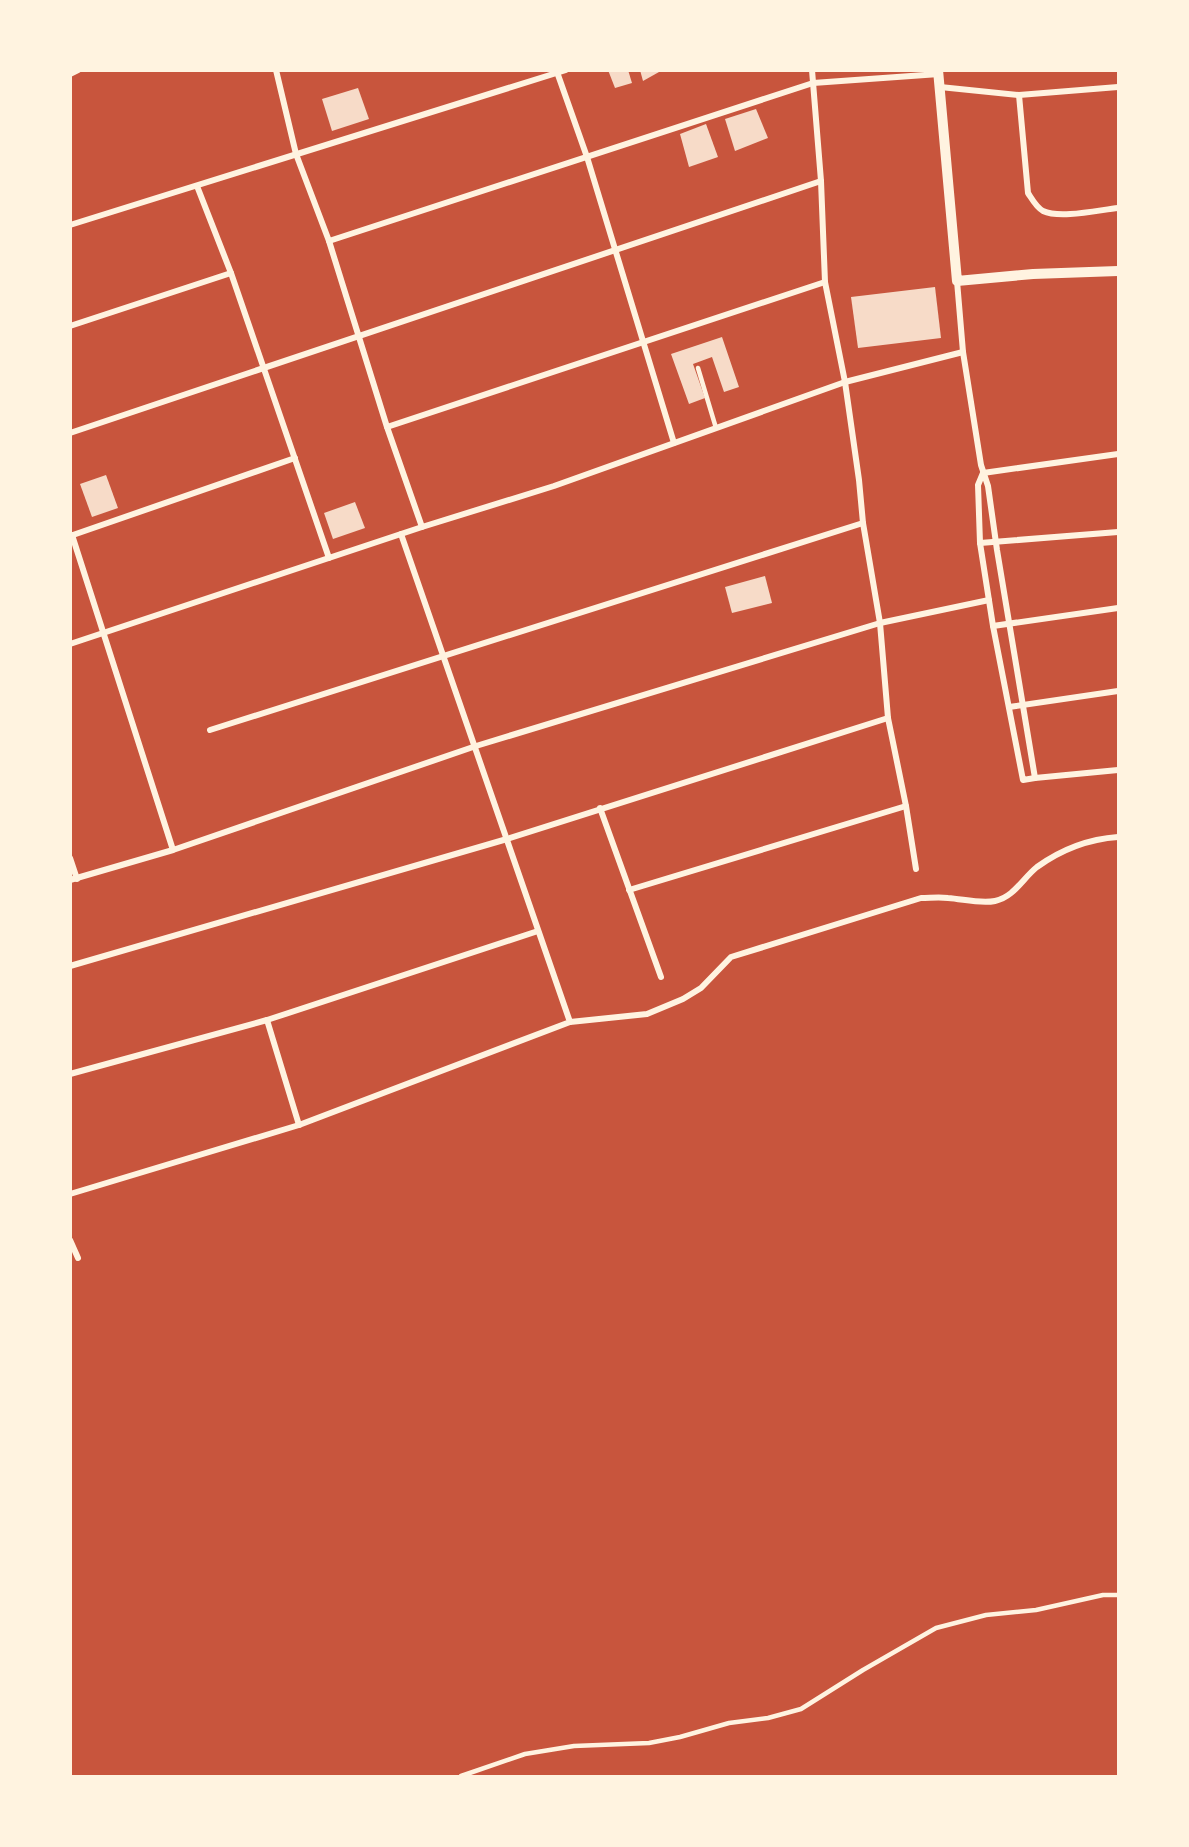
<svg xmlns="http://www.w3.org/2000/svg" width="1189" height="1847" viewBox="0 0 1189 1847" font-family="'Asap Condensed',sans-serif">
  <style>
    .building { fill: #f7dbc8 }
    .lines { fill: none; stroke-linecap: round; stroke-linejoin: round }
    .service { stroke: #fff3e0; stroke-width: 4.5 }
    .minor { stroke: #fff3e0; stroke-width: 6 }
    .tertiary { stroke: #fff3e0; stroke-width: 10 }
  </style>
  <rect width="100%" height="100%" fill="#c8553d"/>
  <g class="building">
    <polygon points="608,70 628,70 632,83 615,88"/>
    <polygon points="640,70 658,70 659,72 643,81"/>
    <polygon points="358,88 369,119 332,131 322,99"/>
    <polygon points="756,109 768,138 735,151 725,119"/>
    <polygon points="706,124 718,157 689,167 680,134"/>
    <polygon points="935,287 941,338 858,348 851,297"/>
    <polygon points="722,337 739,387 724,392 712,357 693,364 705,398 689,404 671,354"/>
    <polygon points="106,475 118,508 92,517 80,484"/>
    <polygon points="355,502 365,528 333,539 324,513"/>
    <polygon points="765,576 772,603 732,613 725,587"/>
  </g>
  <g class="lines">
    <g class="service">
      <polyline points="698,368 716,428"/>
      <polyline points="461,1776 525,1754 574,1746 649,1743 680,1737 729,1723 768,1718 801,1709 863,1670 936,1628 986,1615 1036,1610 1103,1595 1118,1595"/>
    </g>
    <g class="minor">
      <polyline points="276,70 296,154 329,241 387,427 422,527"/>
      <polyline points="812,70 821,181 825,282 845,382 859,480 863,523 880,623 888,718 906,806 916,869"/>
      <polyline points="557,72 587,157 674,443"/>
      <polyline points="70,74 78,70"/>
      <polyline points="940,87 1019,95 1118,87"/>
      <path d="M1019 95 1028 193C1032 199 1036 207 1043 211 1060 219 1099 210 1118 208"/>
      <polyline points="197,186 231,273 329,558"/>
      <polyline points="70,225 566,70"/>
      <polyline points="329,241 813,83 939,74"/>
      <polyline points="957,281 963,352 981,465 988,486 997,550 1035,778 1023,780 993,626 980,543 978,485 983,473"/>
      <polyline points="70,326 231,273"/>
      <polyline points="387,427 825,282"/>
      <polyline points="70,433 821,181"/>
      <polyline points="983,473 1118,454"/>
      <polyline points="72,535 173,850"/>
      <polyline points="70,536 295,458"/>
      <polyline points="980,543 1118,532"/>
      <polyline points="993,626 1118,608"/>
      <polyline points="70,644 422,527 554,486 845,382 963,352"/>
      <polyline points="1009,707 1118,691"/>
      <polyline points="210,730 863,523"/>
      <polyline points="1035,778 1118,770"/>
      <polyline points="600,808 661,977"/>
      <polyline points="70,858 77,879"/>
      <polyline points="70,880 173,850 476,746 880,623 989,600"/>
      <polyline points="629,890 906,806"/>
      <polyline points="70,966 507,839 888,718"/>
      <polyline points="267,1020 299,1125"/>
      <path d="M570 1022 647 1014 683 999 701 988 731 957 921 898C930 898 939 897 948 898 963 899 980 904 995 901 1014 897 1023 878 1037 867 1062 849 1089 839 1118 837"/>
      <polyline points="70,1074 267,1020 538,931"/>
      <polyline points="70,1194 299,1125 570,1022 401,534"/>
      <polyline points="70,1240 78,1258"/>
    </g>
    <polyline class="tertiary" points="938,70 957,281 1033,274 1118,271"/>
  </g>
  <rect width="1189" height="1847" fill="none" stroke="#fff3e0" stroke-width="144"/>
</svg>
